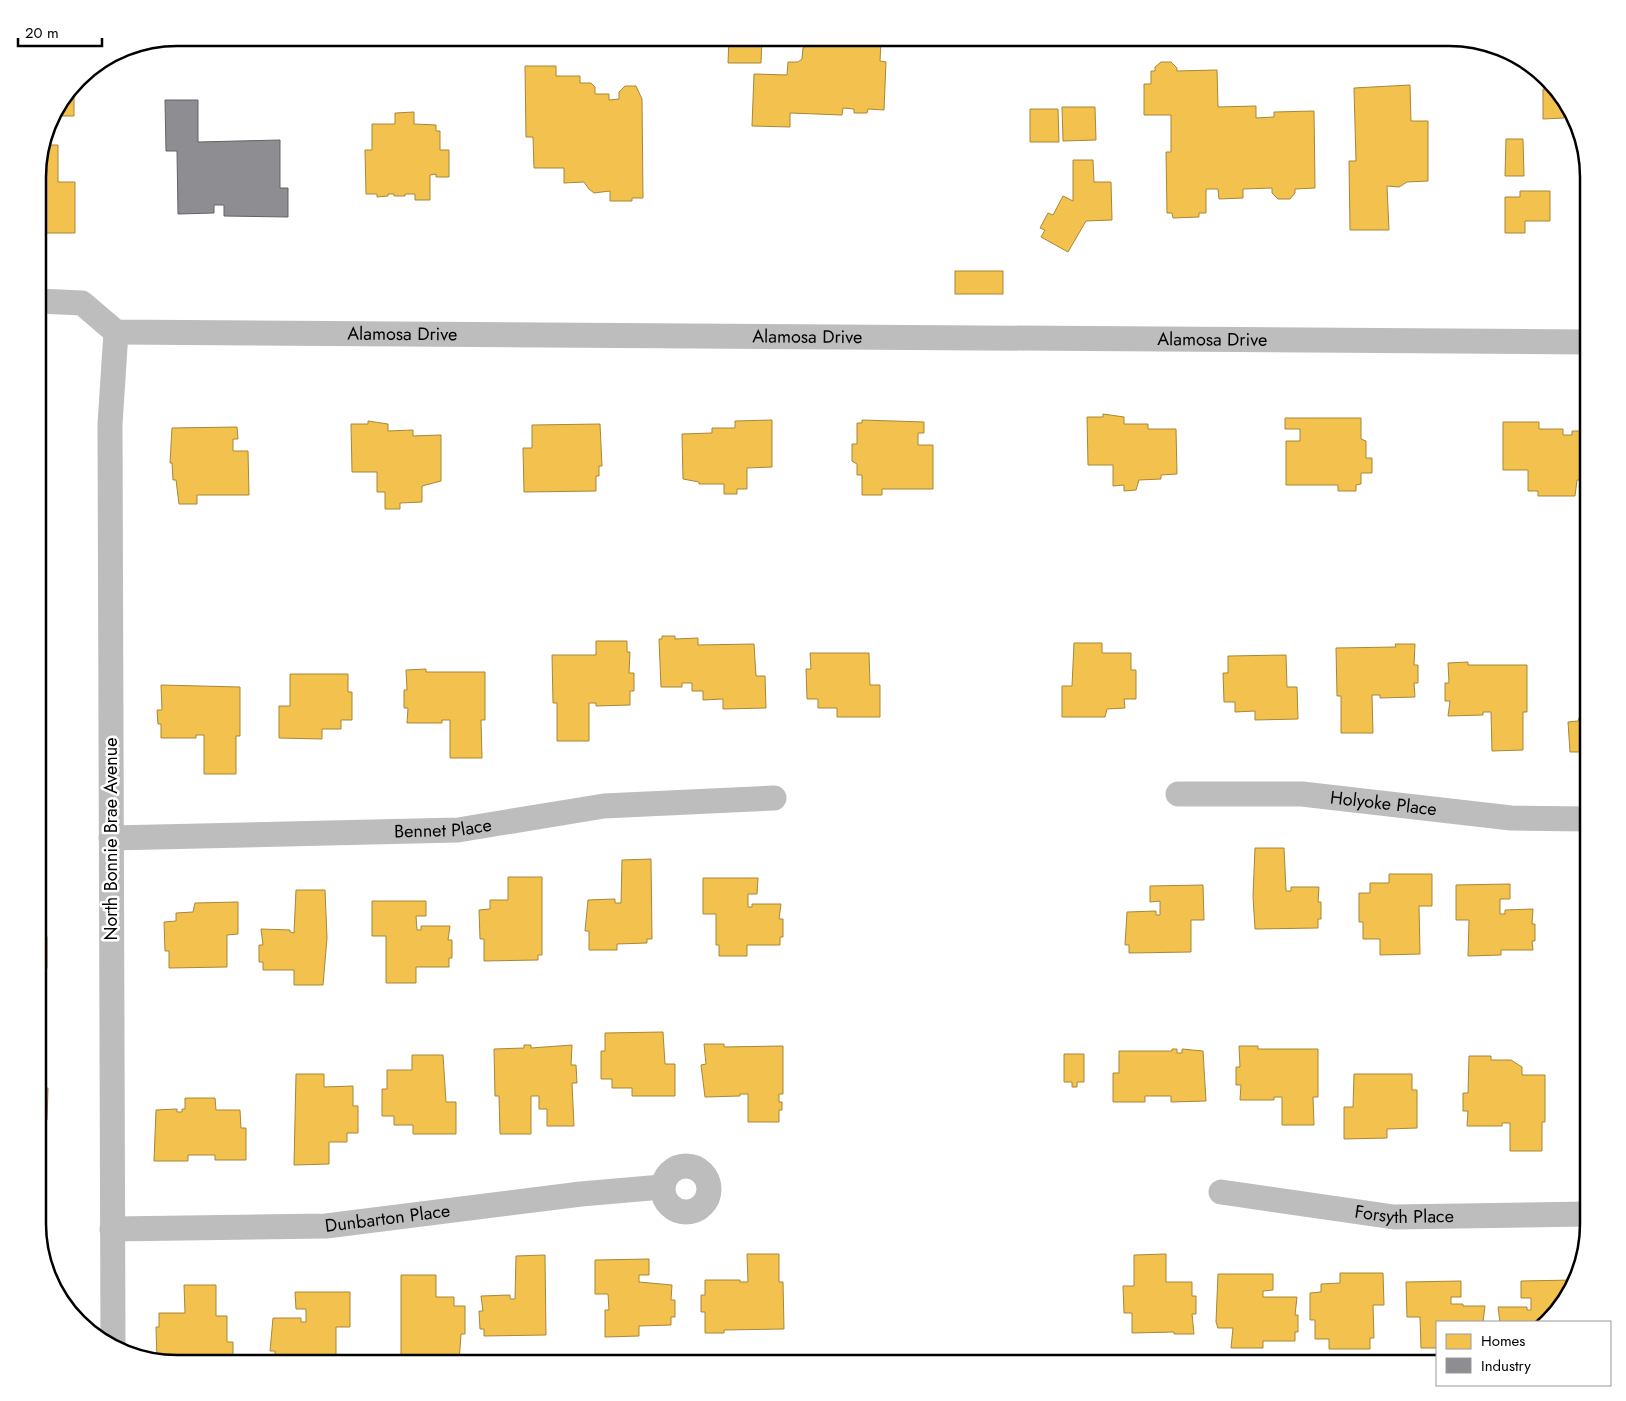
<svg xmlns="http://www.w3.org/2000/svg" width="1626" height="1401" viewBox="0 0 1626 1401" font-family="Jost,sans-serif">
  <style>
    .homes { fill: #f2c14e; stroke: #a98737 }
    .industry { fill: #8d8d92; stroke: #636366 }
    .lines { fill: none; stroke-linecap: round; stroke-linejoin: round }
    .street { stroke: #bdbdbd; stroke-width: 25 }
    .labels { text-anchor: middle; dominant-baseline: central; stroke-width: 5; stroke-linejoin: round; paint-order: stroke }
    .street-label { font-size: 18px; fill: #000; stroke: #fff }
    .rim { fill: none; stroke: #000; stroke-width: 2.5 }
  </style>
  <rect width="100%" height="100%" fill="#fff"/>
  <g class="homes">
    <polygon points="729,38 762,38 761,63 728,63"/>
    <polygon points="809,38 871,38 871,42 881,42 880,61 886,62 884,110 868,109 867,113 854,113 854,109 843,108 842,115 790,113 790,127 752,126 754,74 787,75 788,62 798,62 802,59 803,48 808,44"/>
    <polygon points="1161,62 1171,62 1177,68 1177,71 1217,70 1218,107 1256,106 1256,118 1274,117 1274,112 1314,111 1315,188 1295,189 1295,193 1290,199 1278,199 1272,193 1272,188 1243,189 1243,198 1219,199 1218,189 1206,189 1206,213 1199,213 1199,217 1173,218 1172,213 1167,213 1166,152 1171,152 1171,115 1144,115 1144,84 1151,84 1151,71 1155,71 1155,67"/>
    <polygon points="525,66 556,66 556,76 580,76 580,83 591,83 595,87 595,94 609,94 609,100 619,99 619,92 625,86 636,86 642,99 643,198 632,198 632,201 610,201 610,191 594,193 589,189 584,182 564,183 564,168 534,168 533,137 526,137"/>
    <polygon points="1410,85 1411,121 1428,121 1428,181 1407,182 1399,187 1387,186 1389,230 1350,230 1349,161 1356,161 1354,88"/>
    <polygon points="74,87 74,116 52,116 52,115"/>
    <polygon points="1543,89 1553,89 1564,105 1564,118 1543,119"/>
    <polygon points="1062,107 1095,107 1096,140 1063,141"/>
    <polygon points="1030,109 1058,109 1059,142 1030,142"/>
    <polygon points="414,112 414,124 436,125 436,131 440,131 440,150 449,150 449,177 436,177 436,174 430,175 430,200 415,200 415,194 405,194 405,196 394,196 394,194 388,194 388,196 377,197 377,194 366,194 365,150 372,150 372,124 395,124 395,113"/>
    <polygon points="1506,139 1523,139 1524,176 1505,176"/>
    <polygon points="44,145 58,145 58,182 75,182 75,233 43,233 43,230 38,230 38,168"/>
    <polygon points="1073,160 1093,160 1094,182 1111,182 1112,220 1086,221 1068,252 1041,237 1045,230 1040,228 1048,213 1053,215 1063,196 1073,201"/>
    <polygon points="1520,191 1550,191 1550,221 1525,221 1525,233 1505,233 1505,197 1520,197"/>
    <rect x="955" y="271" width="48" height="23"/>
    <polygon points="38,362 44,362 45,399 38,400"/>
    <polygon points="1103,414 1124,417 1124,424 1148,424 1148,429 1176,429 1177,474 1161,475 1161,479 1139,480 1136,490 1124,491 1124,485 1113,486 1113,465 1088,465 1087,417 1103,417"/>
    <polygon points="1285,418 1361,418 1361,439 1366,441 1366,458 1372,458 1372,473 1361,473 1361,484 1356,485 1356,491 1338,491 1338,485 1286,485 1286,441 1300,441 1300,429 1285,429"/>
    <polygon points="772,420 772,467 747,468 747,489 737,489 737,494 724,494 724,484 699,484 699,482 683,479 682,434 712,433 712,428 735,428 735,421"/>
    <polygon points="862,420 924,422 924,433 918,433 918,445 933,445 933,489 882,489 882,495 862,495 862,475 857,475 857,464 852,461 852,444 857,444 857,423 862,423"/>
    <polygon points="368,421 388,424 388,431 413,430 413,436 441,435 441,481 422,486 422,502 400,503 400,509 385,509 385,492 377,492 377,472 352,472 351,424 368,424"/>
    <polygon points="1503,422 1539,422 1539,429 1563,429 1563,435 1572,435 1572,431 1586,431 1586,434 1588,434 1588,480 1577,480 1575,496 1538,496 1538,491 1528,491 1528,470 1503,470"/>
    <polygon points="600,424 602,466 599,466 599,476 596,476 596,491 524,492 523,448 532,448 532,425"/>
    <polygon points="237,427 238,439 233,439 233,451 248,451 249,495 197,495 197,504 179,504 176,480 173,480 172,463 170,463 172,428"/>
    <polygon points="662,636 675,636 675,639 698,638 698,645 754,644 756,676 765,676 766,708 723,709 723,699 703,700 703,691 692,691 692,683 682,683 682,687 661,687 659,639 662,639"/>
    <polygon points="596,641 627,641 627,652 630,652 629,673 634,673 634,691 630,691 630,705 596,706 596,703 589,703 589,741 557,741 557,703 553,703 552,655 596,655"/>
    <polygon points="1074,643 1102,643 1102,653 1131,653 1131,670 1136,670 1136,699 1124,699 1125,708 1107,709 1105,717 1062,717 1062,686 1072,686"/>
    <polygon points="1395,644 1415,644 1414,665 1418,665 1418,683 1414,683 1415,697 1380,698 1380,695 1372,695 1373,733 1341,733 1341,696 1337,696 1336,648 1396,647"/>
    <polygon points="810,653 869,653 870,685 880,685 880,717 837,717 837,708 818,708 818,699 807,699 806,669 811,669"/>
    <polygon points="1286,655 1287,687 1297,687 1298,719 1255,720 1255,711 1235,712 1235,702 1224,702 1223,673 1228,673 1228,656"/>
    <polygon points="1468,662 1468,665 1527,665 1527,712 1523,712 1523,750 1492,751 1491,712 1483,712 1483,715 1448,716 1450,701 1445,701 1445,683 1449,683 1448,663"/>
    <polygon points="426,669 426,672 485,672 485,720 481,720 482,758 450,758 450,720 442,720 442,723 407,723 408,708 404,708 404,690 407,690 406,670"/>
    <polygon points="1580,669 1588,669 1588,752 1570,752 1568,722 1578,721 1580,715"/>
    <polygon points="290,674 348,674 348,692 352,692 352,720 341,720 341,729 322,729 322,739 279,738 279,706 290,706"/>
    <polygon points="161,685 240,687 240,736 236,736 236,774 204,774 204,735 196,735 196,738 161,738 161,724 158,724 157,710 162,710"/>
    <rect x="38" y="776" width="1" height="30"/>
    <polygon points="1255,848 1284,848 1286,891 1291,891 1291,887 1319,887 1318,902 1321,902 1321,919 1318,919 1318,928 1255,929 1253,896"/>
    <polygon points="651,859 652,939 647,939 647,943 617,944 617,950 589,950 589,931 585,931 588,900 615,899 615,903 621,903 622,860"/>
    <polygon points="1389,874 1432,874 1432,906 1419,906 1420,954 1380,955 1380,939 1363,939 1363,922 1359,922 1359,893 1370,893 1370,883 1389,883"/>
    <polygon points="508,877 542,877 542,955 538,955 538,960 484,961 484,939 480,939 479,910 490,909 490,900 508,900"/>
    <polygon points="703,878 758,878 757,894 748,894 748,907 752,907 752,904 781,904 779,919 783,919 783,937 780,937 780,945 747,945 747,956 719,956 719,945 716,945 716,914 703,914"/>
    <polygon points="1510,884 1510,899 1500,899 1500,914 1505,914 1505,910 1533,909 1532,924 1535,924 1535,941 1532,941 1533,950 1501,950 1501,955 1468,956 1469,920 1456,920 1456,885"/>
    <polygon points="1203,885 1204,920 1191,920 1191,952 1129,953 1129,945 1125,945 1127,912 1156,911 1156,915 1160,915 1160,901 1150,902 1150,886"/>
    <polygon points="296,890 325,890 327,938 323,985 294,985 294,970 263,970 263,962 259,962 259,945 263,945 261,929 290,930 290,932 294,933"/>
    <polygon points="372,901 426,901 426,916 416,916 417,930 421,930 421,926 450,926 448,940 452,940 452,958 449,958 449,967 416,967 416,983 386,983 386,936 372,936"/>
    <polygon points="238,902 238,934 227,935 227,967 169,968 169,951 165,951 164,922 176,921 176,913 193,912 195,903"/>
    <rect x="38" y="937" width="9" height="31"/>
    <polygon points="663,1032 665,1064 675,1064 675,1096 632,1096 632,1088 612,1088 612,1079 601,1079 601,1051 605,1051 605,1033"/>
    <rect x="38" y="1043" width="2" height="31"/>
    <polygon points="704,1044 724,1044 724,1047 783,1046 783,1094 779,1094 779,1102 782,1102 782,1110 779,1110 779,1122 748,1122 748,1094 740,1094 740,1096 705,1097 701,1065 706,1064"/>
    <polygon points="524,1045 531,1045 531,1048 572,1045 571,1065 576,1065 577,1083 572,1083 574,1126 547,1126 547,1109 539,1109 539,1096 531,1096 531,1134 500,1134 499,1096 495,1096 494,1049 524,1048"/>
    <polygon points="1239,1046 1258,1046 1258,1049 1318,1049 1318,1097 1313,1097 1314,1125 1282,1125 1282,1097 1274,1097 1274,1100 1240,1100 1241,1085 1236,1085 1236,1067 1240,1067"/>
    <polygon points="1172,1049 1177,1049 1177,1053 1182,1053 1182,1049 1203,1051 1206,1101 1171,1102 1171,1096 1145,1096 1145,1102 1113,1102 1113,1073 1119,1073 1119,1051 1172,1051"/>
    <polygon points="1064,1054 1084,1054 1084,1082 1077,1082 1077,1087 1072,1087 1072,1082 1064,1082"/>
    <polygon points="412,1055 443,1055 446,1102 456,1102 456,1134 413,1134 413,1125 394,1125 394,1116 382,1116 382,1089 387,1089 387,1070 412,1070"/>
    <polygon points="1469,1056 1491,1056 1491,1060 1511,1060 1522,1067 1522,1075 1545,1075 1545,1122 1542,1122 1542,1151 1510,1151 1510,1123 1502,1123 1502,1126 1467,1126 1468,1111 1463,1111 1463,1093 1468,1093"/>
    <polygon points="296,1074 324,1074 324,1087 353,1086 353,1106 358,1106 358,1133 347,1133 347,1142 329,1142 329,1164 294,1165"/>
    <polygon points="1354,1074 1412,1074 1412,1090 1417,1090 1417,1128 1387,1129 1387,1138 1344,1139 1344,1107 1353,1107"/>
    <polygon points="38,1088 48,1088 47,1120 38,1120"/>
    <polygon points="185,1098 215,1098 216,1110 240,1110 241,1128 246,1128 246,1160 215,1160 215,1155 188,1155 188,1161 154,1161 156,1110 177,1109 177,1112 182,1112 182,1109 185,1109"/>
    <rect x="38" y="1191" width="8" height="31"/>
    <polygon points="747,1254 779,1254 779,1282 783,1282 784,1329 724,1330 724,1333 705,1333 705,1312 701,1312 701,1295 705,1295 705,1280 740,1280 740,1282 748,1282"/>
    <polygon points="1166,1254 1166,1282 1192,1282 1192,1296 1196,1296 1196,1314 1192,1314 1194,1334 1174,1334 1174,1332 1132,1333 1132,1313 1124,1313 1123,1286 1134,1286 1134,1255"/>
    <polygon points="545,1255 546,1335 484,1336 484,1329 480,1329 479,1311 483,1311 481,1296 510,1295 510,1299 515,1299 516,1256"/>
    <polygon points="649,1259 649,1275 639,1275 639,1282 672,1285 671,1300 675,1300 675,1317 671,1317 671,1325 639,1326 639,1336 605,1337 605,1310 609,1310 608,1294 595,1294 595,1260"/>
    <polygon points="1340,1273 1383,1273 1384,1305 1373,1305 1374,1338 1370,1338 1370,1349 1329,1349 1329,1339 1315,1339 1315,1320 1310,1320 1310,1293 1321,1292 1321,1284 1340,1283"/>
    <polygon points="1218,1274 1273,1274 1273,1290 1263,1291 1263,1297 1297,1297 1295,1315 1298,1315 1298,1332 1295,1332 1295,1341 1263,1341 1263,1348 1231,1348 1233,1328 1218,1328 1216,1322"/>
    <polygon points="401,1275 436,1275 436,1297 454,1297 454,1306 465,1306 465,1334 461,1334 459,1363 401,1363"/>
    <polygon points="1575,1280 1554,1316 1545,1322 1500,1322 1498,1307 1527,1307 1527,1310 1531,1310 1531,1298 1521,1298 1521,1281"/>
    <polygon points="1461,1281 1461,1297 1451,1297 1451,1304 1463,1304 1463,1306 1485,1306 1483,1322 1486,1322 1437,1322 1437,1348 1421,1348 1420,1317 1407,1317 1406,1282"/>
    <polygon points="184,1285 216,1285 216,1316 227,1316 227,1342 233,1342 233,1357 219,1358 219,1362 194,1363 177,1363 157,1360 156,1327 159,1327 159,1313 185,1313"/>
    <polygon points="295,1292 350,1292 350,1327 336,1327 336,1363 315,1363 315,1359 275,1359 275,1351 270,1351 273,1318 301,1318 301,1322 306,1322 306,1309 296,1309"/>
  </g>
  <polygon class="industry" points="165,100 198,100 198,142 280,140 280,188 288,188 288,217 224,216 224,205 214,205 214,213 178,214 177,151 166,151"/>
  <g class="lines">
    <g class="street">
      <path id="s1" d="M38 301 82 303 116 332 1588 342"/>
      <path id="s2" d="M1178 794H1302L1511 818 1588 819"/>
      <path id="s3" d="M111 838 458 830 604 806 774 798"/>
      <circle cx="686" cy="1189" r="23"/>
      <path id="s4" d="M1221 1192 1394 1217 1588 1214"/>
      <path id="s5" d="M112 1229 326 1226 581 1194 662 1187"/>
      <polyline points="113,1346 110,424 116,332"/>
    </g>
  </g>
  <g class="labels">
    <g class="street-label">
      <text stroke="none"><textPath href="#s1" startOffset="375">Alamosa Drive</textPath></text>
      <text stroke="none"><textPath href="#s1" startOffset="780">Alamosa Drive</textPath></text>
      <text stroke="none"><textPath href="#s1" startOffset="1185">Alamosa Drive</textPath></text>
      <text stroke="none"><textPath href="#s2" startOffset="206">Holyoke Place</textPath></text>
      <text stroke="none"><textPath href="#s3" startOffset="332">Bennet Place</textPath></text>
      <text transform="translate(111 839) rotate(-90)">North Bonnie Brae Avenue</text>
      <text stroke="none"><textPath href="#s4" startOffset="185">Forsyth Place</textPath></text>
      <text stroke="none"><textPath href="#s5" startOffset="276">Dunbarton Place</textPath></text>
    </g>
  </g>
  <path d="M0 0H1626V1401H0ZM177 46H1449A131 131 0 0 1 1580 177V1224A131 131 0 0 1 1449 1355H177A131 131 0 0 1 46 1224V177A131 131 0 0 1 177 46Z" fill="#fff" fill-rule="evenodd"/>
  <path class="rim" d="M177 46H1449A131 131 0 0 1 1580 177V1224A131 131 0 0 1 1449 1355H177A131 131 0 0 1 46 1224V177A131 131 0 0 1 177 46Z"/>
  <rect x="1436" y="1321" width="175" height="65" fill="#ffffff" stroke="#999999"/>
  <rect x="1446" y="1334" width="25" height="15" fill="#f2c14e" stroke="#999999"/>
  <text x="1481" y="1346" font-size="15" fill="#000000">Homes</text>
  <rect x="1446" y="1358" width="25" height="15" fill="#8d8d92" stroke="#999999"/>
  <text x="1481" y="1371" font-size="15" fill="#000000">Industry</text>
  <path d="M18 38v8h84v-8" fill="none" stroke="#000000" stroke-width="2.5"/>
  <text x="25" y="38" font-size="15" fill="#000000" stroke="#ffffff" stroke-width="4" paint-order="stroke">20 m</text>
</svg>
